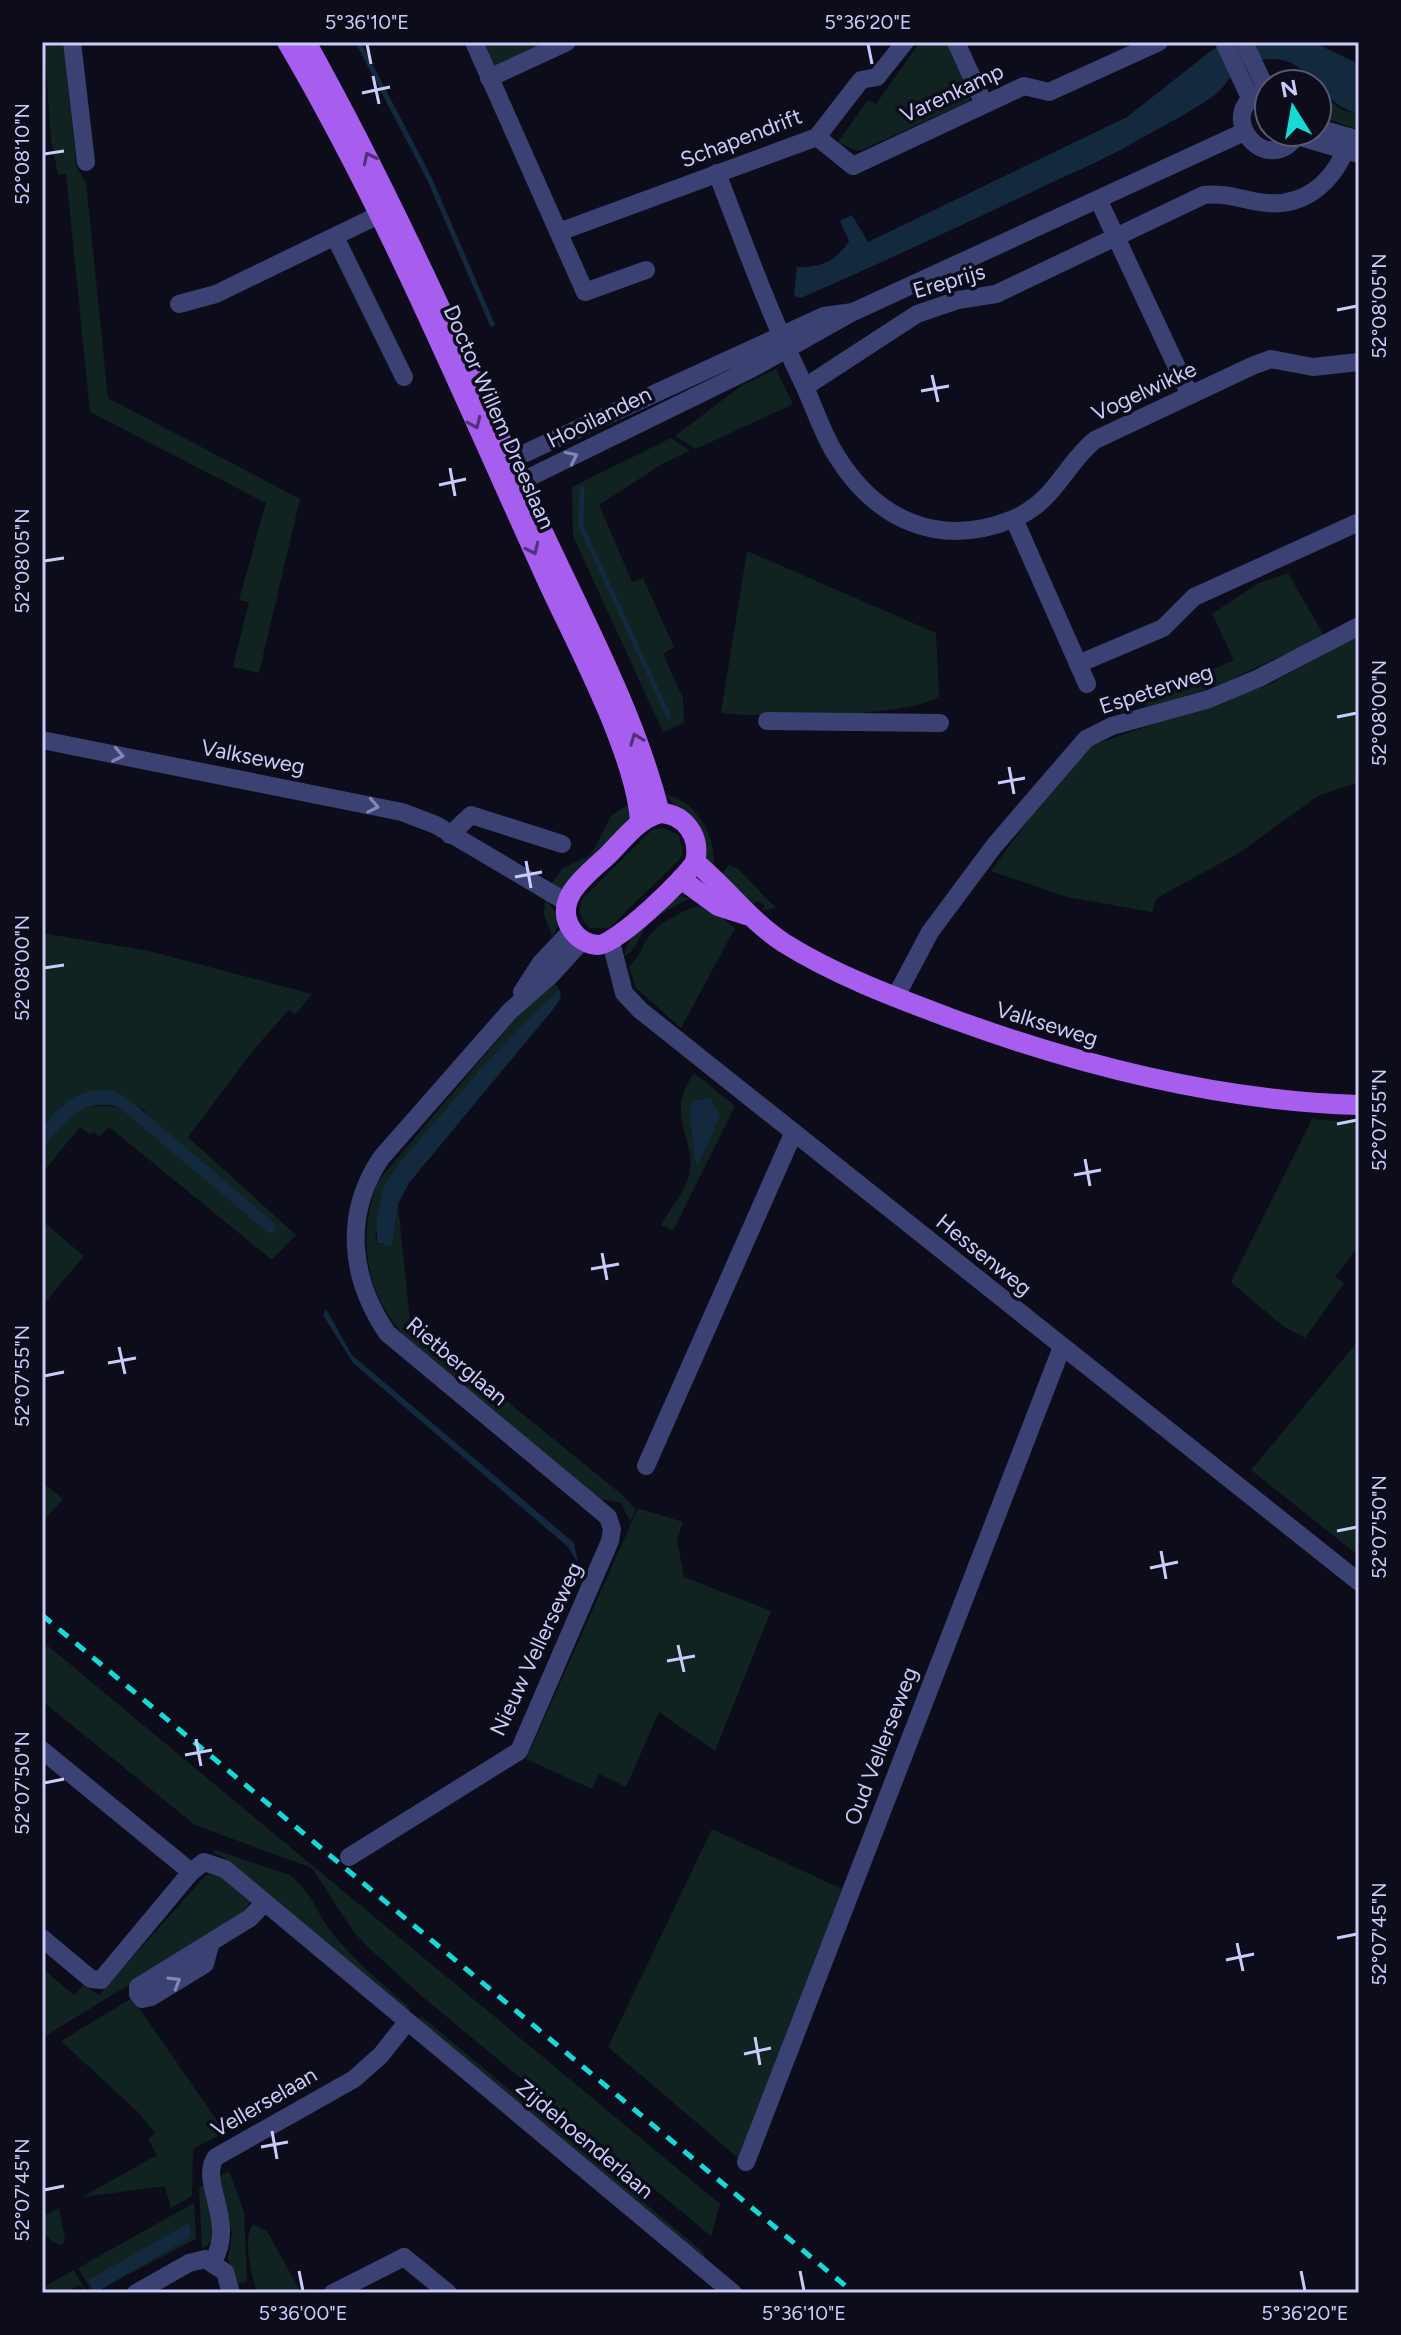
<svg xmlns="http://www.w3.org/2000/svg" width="1401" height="2335" viewBox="0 0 1401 2335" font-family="Figtree,sans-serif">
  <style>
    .green { fill: #102320 }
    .water { fill: #12293e }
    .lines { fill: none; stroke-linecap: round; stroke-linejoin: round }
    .stream { stroke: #12293e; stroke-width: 5 }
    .minor { stroke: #3c4174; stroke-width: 18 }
    .major { stroke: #a75eee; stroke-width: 20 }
    .rail { stroke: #17d9d6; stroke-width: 5; stroke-dasharray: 12 10; stroke-linecap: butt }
    .oneway { stroke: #523179 }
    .oneway2 { stroke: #8486b6 }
    .ticks { fill: none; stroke: #cbcbf9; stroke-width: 3 }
    .labels { text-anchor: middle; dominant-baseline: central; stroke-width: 7; stroke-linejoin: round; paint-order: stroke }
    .street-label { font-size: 22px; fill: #cbcbf9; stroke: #0d0c1a }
    .neatline { fill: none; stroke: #cbcbf9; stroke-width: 3 }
    .ticks-label { font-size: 20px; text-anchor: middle; fill: #cbcbf9 }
  </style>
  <rect width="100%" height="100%" fill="#0d0c1a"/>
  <g class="green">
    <polygon points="44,42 63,42 77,168 86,183 108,398 300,499 259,673 233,667 249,602 239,600 266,503 90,412 66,174 58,174 51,140"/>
    <polygon points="484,42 547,42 496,69"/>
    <polygon points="920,42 949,42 971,96 969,101 862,150 856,151 838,142 868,100 876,104"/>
    <polygon points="1324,97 1344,111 1359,113 1359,130 1330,120"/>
    <polygon points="776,369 793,404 696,449 675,436 741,386"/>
    <polygon points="671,438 690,451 662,464 599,505 632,582 643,578 674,647 663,654 683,698 684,723 663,732 573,536 572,487"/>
    <path d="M747 551 936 633 939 696C911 718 758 718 721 713Z"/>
    <polygon points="1288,573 1324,636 1217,686 1147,707 1140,701 1234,660 1212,614 1257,584"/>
    <polygon points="1359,634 1359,782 1318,796 1239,853 1157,898 1152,912 1067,897 991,871 1059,777 1090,746 1270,684"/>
    <path d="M665 795C696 799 718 839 713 868L706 859 701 831Z"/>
    <path d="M633 801C634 838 585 869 560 893L549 887 563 868 591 855 611 816Z"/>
    <path d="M663 828 679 835 683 853 680 859 609 928H590C579 918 577 911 583 898L653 829Z"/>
    <polygon points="729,865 737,868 776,908 761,911 765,905 757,901 752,904 719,877"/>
    <path d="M681 896 690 898 650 920 631 952 624 956C630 929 653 903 681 896Z"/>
    <path d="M545 900C556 908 563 925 552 936L544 915Z"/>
    <path d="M706 905 735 928 681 1028 636 988 629 967C640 957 642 945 650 935 660 922 691 905 706 905Z"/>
    <path d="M42 933 149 951 312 994 295 1015 289 1010 254 1049 188 1137 296 1235 272 1260 109 1127 100 1137 93 1132 90 1135 80 1127 42 1173V1150C85 1096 84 1102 148 1113L114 1090 62 1105 42 1128Z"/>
    <path d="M553 982 559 989 400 1162 375 1237 377 1244 392 1245 398 1204 410 1322 621 1494 636 1509 630 1522 621 1503 600 1499 406 1338C364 1292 357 1238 378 1181L523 1010Z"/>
    <path d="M694 1073 735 1106 673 1231 661 1225C669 1210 685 1192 689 1176 698 1136 663 1119 694 1073Z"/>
    <polygon points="1312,1119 1359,1123 1359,1246 1335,1277 1344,1283 1305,1338 1283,1326 1231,1282"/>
    <polygon points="42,1221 84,1256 42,1306"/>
    <polygon points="1359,1340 1359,1556 1251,1470"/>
    <polygon points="42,1482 63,1499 42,1523"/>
    <polygon points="638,1508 683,1522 677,1540 684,1577 771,1611 715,1751 659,1712 626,1787 599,1774 592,1789 526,1759"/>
    <polygon points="42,1641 720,2204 711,2236 424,1998 370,1949 353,1931 312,1868 195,1825 42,1701"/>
    <polygon points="712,1829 842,1889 738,2158 608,2047"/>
    <path d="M216 1850 289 1875C312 1891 316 1913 333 1934 355 1962 383 1984 410 2008L409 2013 222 1856 213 1853Z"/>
    <polygon points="207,1874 218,1875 250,1901 243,1915 42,2038 42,1968 74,1995 83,1985 99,1995"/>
    <polygon points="132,1998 225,2132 193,2149 192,2196 171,2208 165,2186 82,2197 157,2155 148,2139 155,2133 138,2112 61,2041"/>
    <polygon points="421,2016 703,2252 705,2258 417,2019"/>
    <polygon points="229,2171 244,2212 247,2282 236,2284 228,2258 232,2234 218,2177"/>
    <path d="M203 2185C209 2205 226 2237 202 2249L199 2187Z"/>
    <polygon points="194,2203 196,2239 93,2293 78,2268"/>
    <polygon points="59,2208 65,2238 62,2245 53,2242 42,2231 42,2217"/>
    <path d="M253 2224 267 2231 301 2293H257C252 2275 242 2240 253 2224Z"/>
    <polygon points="74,2270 87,2293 79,2285 64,2293 42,2293 42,2288"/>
  </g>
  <g class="water">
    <path d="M1228 42H1313L1359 64V113C1320 107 1312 57 1270 59 1229 60 1236 80 1212 97 1189 113 1163 126 1138 140 1105 160 1068 174 1034 191 956 228 879 264 801 298L794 296 797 267C821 268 836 261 849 241L840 221 852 215 868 242 1127 117 1212 50Z"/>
    <polygon points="559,989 561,998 551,1012 409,1183 398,1204 392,1246 377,1243 377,1215 384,1187 400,1162 487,1062"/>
    <path d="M96 1090H114L130 1100 273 1222 276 1229 273 1234 267 1232 120 1108C83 1095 63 1124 42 1150V1128C58 1108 70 1095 96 1090Z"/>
    <polygon points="710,1098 720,1116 699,1163 695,1160 689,1108 694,1101"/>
    <polygon points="326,1309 352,1355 574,1543 578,1563 568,1547 353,1363 323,1315"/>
    <polygon points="189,2223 191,2237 95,2293 88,2280"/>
  </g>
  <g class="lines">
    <g class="stream">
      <polyline points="358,42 430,180 492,324"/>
      <polyline points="582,488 581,526 669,717"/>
    </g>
    <g class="minor">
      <polyline points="72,42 86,162"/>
      <polyline points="474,42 585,292 646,270"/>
      <polyline points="956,42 984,104"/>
      <polyline points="1224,42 1251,100"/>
      <polyline points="1244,42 1267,91"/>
      <polyline points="489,78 567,42"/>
      <path d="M1269 91C1207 105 1266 186 1299 132"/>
      <polyline points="1317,128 1359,140"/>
      <polyline points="1297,136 1359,154"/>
      <polyline points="817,137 853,166 1024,86 1049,92 1159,42"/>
      <path d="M717 173C744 243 770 315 803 383 814 406 822 433 836 455 876 520 939 549 1013 519 1055 502 1065 464 1095 440L1252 366 1271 359 1313 367 1359 362"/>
      <polyline points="1099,201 1190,395"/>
      <polyline points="559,232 817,137 861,80 877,77 905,42"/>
      <polyline points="335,237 404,377"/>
      <polyline points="179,304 216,294 391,209"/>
      <polyline points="853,312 824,316 510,460 500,478 520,482 751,369 853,312 1244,132"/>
      <path d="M805 387 917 314 958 300 996 294 1204 195C1223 193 1234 197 1253 201 1302 212 1336 183 1350 137"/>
      <polyline points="1014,519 1087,684"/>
      <polyline points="1078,664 1163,628 1194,597 1359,522"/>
      <polyline points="767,721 940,723"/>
      <polyline points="42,740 402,812 436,825 566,902"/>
      <polyline points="450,835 471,815 562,844"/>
      <polyline points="611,942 624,993 640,1010 1359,1582"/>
      <polyline points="522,992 540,964 572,930"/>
      <polyline points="895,998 930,932 994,846 1086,739 1112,726 1209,699 1259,678 1359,626"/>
      <polyline points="646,1466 793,1134"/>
      <polyline points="42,1750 191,1872 204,1862 225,1869 733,2293"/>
      <path d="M349 1857 519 1751 610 1541 612 1529 608 1517 387 1333C350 1278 343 1215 381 1158L510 1011 551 975 583 940"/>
      <polyline points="42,1938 91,1979 101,1980 191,1872"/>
      <polyline points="210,1945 205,1964 151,1997 142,1999 138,1994 138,1987 250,1918 264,1903"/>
      <polyline points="746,2162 1062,1347"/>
      <path d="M213 2261C237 2222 198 2181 216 2157L354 2079 381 2055 407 2022"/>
      <polyline points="136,2293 189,2263 205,2259 225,2272 231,2293"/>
      <polyline points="333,2293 404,2257 448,2293"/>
    </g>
    <g class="major">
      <path d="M287 42C387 212 463 396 545 576 574 640 637 755 640 823"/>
      <path d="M306 42C392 196 463 357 536 517 580 613 634 710 660 813"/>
      <path d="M660 813C686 814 701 838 695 862 685 879 616 945 598 945 588 945 577 938 572 930 551 899 588 874 608 855 624 839 638 819 660 813Z"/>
      <path d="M695 862C727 888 749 920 784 943 835 975 894 997 950 1018 1081 1066 1219 1101 1359 1105"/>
      <polyline points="681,879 718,906 746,915"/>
    </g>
    <polyline class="rail" points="42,1615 854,2293"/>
  </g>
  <defs><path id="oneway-chevron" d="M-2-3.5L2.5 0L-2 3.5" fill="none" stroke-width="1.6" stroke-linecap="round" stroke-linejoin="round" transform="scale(2)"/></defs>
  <g class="oneway">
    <use href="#oneway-chevron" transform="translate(369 158) rotate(-116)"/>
    <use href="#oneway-chevron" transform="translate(475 423) rotate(66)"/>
    <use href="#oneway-chevron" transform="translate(533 549) rotate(65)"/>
    <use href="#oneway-chevron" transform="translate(636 739) rotate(-111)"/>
  </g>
  <g class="oneway2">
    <use href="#oneway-chevron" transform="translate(572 457) rotate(-26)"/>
    <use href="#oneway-chevron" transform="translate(118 755) rotate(11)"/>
    <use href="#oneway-chevron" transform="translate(373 806) rotate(11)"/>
    <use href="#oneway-chevron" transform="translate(175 1982) rotate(-32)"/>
  </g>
  <path class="ticks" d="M367 44 371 64M868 44 872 64M373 76 379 104M362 93 390 87M44 154 64 151M1337 310 1357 306M932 375 938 402M921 391 949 386M450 468 455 496M439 485 466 479M44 561 64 558M1337 717 1357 713M1009 767 1014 794M998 783 1025 778M526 861 531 888M515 877 542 872M44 968 64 965M1337 1124 1357 1120M1085 1159 1090 1186M1074 1175 1101 1170M602 1253 607 1280M591 1269 619 1264M119 1347 125 1374M108 1363 136 1358M44 1376 64 1372M1337 1531 1357 1527M1161 1551 1166 1579M1150 1568 1178 1562M678 1645 684 1672M667 1661 695 1656M196 1739 201 1766M185 1755 212 1750M44 1783 64 1779M1337 1938 1357 1934M1237 1943 1243 1971M1226 1960 1254 1954M755 2037 760 2065M744 2054 771 2048M272 2131 277 2159M261 2147 288 2142M44 2190 64 2186M299 2271 303 2291M800 2271 804 2291M1301 2271 1305 2291"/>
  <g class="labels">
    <g class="street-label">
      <text transform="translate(952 93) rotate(-25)">Varenkamp</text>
      <text transform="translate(741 138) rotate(-21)">Schapendrift</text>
      <text transform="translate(949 281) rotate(-16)">Ereprijs</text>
      <text transform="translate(1144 391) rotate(-25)">Vogelwikke</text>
      <text transform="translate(499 417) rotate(66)">Doctor Willem Dreeslaan</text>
      <text transform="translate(599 417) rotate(-26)">Hooilanden</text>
      <text transform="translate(1156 689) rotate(-18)">Espeterweg</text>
      <text transform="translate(253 757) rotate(11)">Valkseweg</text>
      <text transform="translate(1047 1024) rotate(17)">Valkseweg</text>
      <text transform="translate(984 1255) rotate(39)">Hessenweg</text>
      <text transform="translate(457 1361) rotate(40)">Rietberglaan</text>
      <text transform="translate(536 1649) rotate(-65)">Nieuw Vellerseweg</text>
      <text transform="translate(881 1746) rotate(-69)">Oud Vellerseweg</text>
      <text transform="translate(264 2102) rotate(-30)">Vellerselaan</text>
      <text transform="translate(585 2139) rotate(40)">Zijdehoenderlaan</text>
    </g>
  </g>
  <rect width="1401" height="2335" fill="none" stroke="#0d0c1a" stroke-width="88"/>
  <g transform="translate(1293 108) rotate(349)"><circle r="38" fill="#0d0c1a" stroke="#595873" stroke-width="2"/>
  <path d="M0-6L14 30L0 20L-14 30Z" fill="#17d9d6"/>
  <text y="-12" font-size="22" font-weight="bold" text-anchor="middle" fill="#cbcbf9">N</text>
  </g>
  <rect x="44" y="44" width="1313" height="2247" class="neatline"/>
  <g class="ticks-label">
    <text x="367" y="29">5°36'10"E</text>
    <text x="868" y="29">5°36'20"E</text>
    <text transform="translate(22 154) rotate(-90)" y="7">52°08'10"N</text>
    <text transform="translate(1379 306) rotate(-90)" y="7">52°08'05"N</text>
    <text transform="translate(22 561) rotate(-90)" y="7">52°08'05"N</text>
    <text transform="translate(1379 713) rotate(-90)" y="7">52°08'00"N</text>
    <text transform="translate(22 968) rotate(-90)" y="7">52°08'00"N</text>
    <text transform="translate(1379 1120) rotate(-90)" y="7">52°07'55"N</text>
    <text transform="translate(22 1376) rotate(-90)" y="7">52°07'55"N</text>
    <text transform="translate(1379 1527) rotate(-90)" y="7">52°07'50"N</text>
    <text transform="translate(22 1783) rotate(-90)" y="7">52°07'50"N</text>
    <text transform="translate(1379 1934) rotate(-90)" y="7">52°07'45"N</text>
    <text transform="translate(22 2190) rotate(-90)" y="7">52°07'45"N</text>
    <text x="303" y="2320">5°36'00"E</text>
    <text x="804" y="2320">5°36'10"E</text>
    <text x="1305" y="2320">5°36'20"E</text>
  </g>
</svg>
